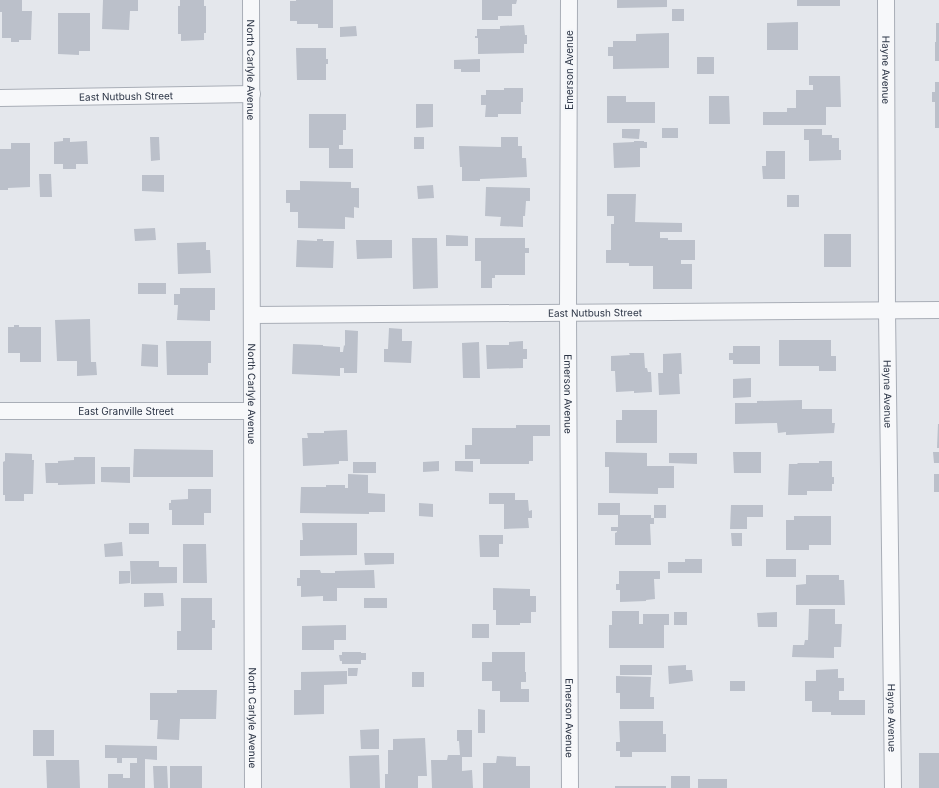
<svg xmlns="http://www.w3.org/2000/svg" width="939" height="788" viewBox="0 0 939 788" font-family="Inter,sans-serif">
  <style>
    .building { fill: #bbc0ca }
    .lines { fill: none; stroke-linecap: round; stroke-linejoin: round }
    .street-casing { stroke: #a9aeb7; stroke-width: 18 }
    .street { stroke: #f7f8fa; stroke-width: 16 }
    .labels { text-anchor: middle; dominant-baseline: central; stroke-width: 4; stroke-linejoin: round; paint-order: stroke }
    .street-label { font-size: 10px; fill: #2b3445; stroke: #f4f6f9 }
  </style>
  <rect width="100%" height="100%" fill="#e4e7ec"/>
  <g class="building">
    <polygon points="0,0 22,0 22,11 32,11 31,40 19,40 19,42 11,42 11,38 2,38 2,12 0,12"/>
    <polygon points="103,0 138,0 138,11 130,11 129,30 102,29"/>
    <polygon points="180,0 204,0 204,6 206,6 206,33 204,33 204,40 181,41 181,34 178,34 178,6 180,6"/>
    <polygon points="296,0 333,0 333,28 318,28 318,24 297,24 297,21 290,21 290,1 296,1"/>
    <polygon points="482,0 517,0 516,4 512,4 512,16 498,16 498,20 482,20"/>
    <polygon points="617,0 667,0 667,7 617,8"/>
    <rect x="797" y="0" width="43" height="6"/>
    <rect x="672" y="9" width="12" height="12"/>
    <polygon points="58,13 90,13 90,51 79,51 79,55 58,54"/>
    <polygon points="798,22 798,50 767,50 767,23"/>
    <polygon points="936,23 939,23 939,61 935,61 935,42 936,42"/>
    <polygon points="524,25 525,35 527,35 527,44 524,44 524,53 478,54 478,38 475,38 475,36 477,36 477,29 500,29 500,26"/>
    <polygon points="356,26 357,36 340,37 340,27"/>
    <polygon points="669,33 669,68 613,69 613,56 608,56 608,47 613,47 613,41 636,41 636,34"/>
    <polygon points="296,48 326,48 326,59 328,59 328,64 326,64 326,80 297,80"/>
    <rect x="697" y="57" width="17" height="17"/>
    <polygon points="480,59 480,72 461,72 461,69 454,69 454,60"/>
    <polygon points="809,76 840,76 841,107 826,107 826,125 763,125 763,112 787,112 787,108 796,108 796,90 813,90 813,85 809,85"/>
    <polygon points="935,82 939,82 939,128 935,128 935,102 932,102 932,92 935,92"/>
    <polygon points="504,88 523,88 523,102 521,102 521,114 498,114 498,117 485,117 486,105 481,105 481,95 486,95 486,90 504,90"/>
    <polygon points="607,96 626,96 626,102 655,102 655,123 607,123"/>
    <polygon points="709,96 729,96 730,124 709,124"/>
    <polygon points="416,104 433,104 433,127 416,128"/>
    <polygon points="309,114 346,114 346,130 343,130 343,145 339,145 339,149 353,149 353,168 329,168 329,148 309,148"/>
    <rect x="662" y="128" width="16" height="10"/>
    <polygon points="622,129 640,129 639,139 622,138"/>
    <polygon points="804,129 822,129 822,135 832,135 832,138 839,138 839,150 841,150 841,160 809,161 809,140 804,140"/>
    <polygon points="150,137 159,137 160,160 151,161"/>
    <rect x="414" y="137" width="10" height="12"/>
    <polygon points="501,137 518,137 518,146 522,146 522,158 526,158 527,177 480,179 480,181 462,181 462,167 460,167 459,146 501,147"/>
    <polygon points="63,138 70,138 70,142 87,141 88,164 76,164 76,169 63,169 63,164 54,164 54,142 63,141"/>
    <polygon points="634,141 644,141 644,142 647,142 647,148 640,148 640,167 614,168 613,143 634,142"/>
    <polygon points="11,143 30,143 30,187 8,188 8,190 0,190 0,149 11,149"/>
    <polygon points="766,151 785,151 785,179 763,179 762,166 766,166"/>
    <polygon points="39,174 51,174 52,197 40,197"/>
    <polygon points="142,175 164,175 164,192 142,191"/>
    <polygon points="300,181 351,182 351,188 359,188 359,208 354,207 354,218 345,217 345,229 298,228 298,212 290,212 290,203 286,203 286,190 300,190"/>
    <polygon points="433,185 434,198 418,199 417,186"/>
    <polygon points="486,187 530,188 530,201 526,201 525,216 523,216 523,227 500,226 501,217 485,216"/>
    <polygon points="607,194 636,194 635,222 682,223 682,232 660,232 660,238 668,238 668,240 695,240 695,260 681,260 681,264 692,264 692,289 653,289 653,266 629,266 629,263 606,263 606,250 611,250 611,224 614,224 614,216 607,216"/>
    <rect x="787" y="195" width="12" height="12"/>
    <polygon points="155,228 156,240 135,241 134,229"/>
    <rect x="824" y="234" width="27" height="33"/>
    <polygon points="446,235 468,236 468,246 446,246"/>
    <polygon points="412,238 437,238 438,288 413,289"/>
    <polygon points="475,238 525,238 525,248 529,248 529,253 525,253 525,275 495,275 495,278 492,278 492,288 481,288 481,261 475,261"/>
    <polygon points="317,239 323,239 323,241 334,241 333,268 296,267 297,240 317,241"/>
    <polygon points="356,240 392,240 392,258 357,259"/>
    <polygon points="206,242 206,250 210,250 211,273 178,274 177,243"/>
    <rect x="138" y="283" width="28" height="11"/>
    <polygon points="180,288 215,288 215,310 210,310 210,321 177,320 178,305 174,305 174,294 180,294"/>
    <polygon points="90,319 91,362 96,362 97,375 77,376 77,361 57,361 55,320"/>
    <polygon points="14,325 19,325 19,327 41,327 41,362 20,362 20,353 8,353 8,327 14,327"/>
    <polygon points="389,328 402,329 402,341 412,341 411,363 384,362 384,349 388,349"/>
    <polygon points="345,330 358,331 357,373 344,373 344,368 340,368 340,376 292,374 293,344 323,345 323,346 340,347 340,352 343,352 344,345 345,346"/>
    <polygon points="779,340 831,340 831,356 836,356 836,371 819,371 819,366 779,366"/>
    <polygon points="166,341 211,341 211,363 208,363 208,375 167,375"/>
    <polygon points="523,341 523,349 527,349 527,359 523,359 523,368 487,369 486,345 509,345 509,342"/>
    <polygon points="479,342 480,378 463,378 462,343"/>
    <polygon points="142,344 158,345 158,367 141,366"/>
    <polygon points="733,346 760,346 760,364 733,364 733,360 729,360 729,353 733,353"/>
    <polygon points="629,353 644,353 645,368 647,368 648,372 651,372 652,392 634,393 634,391 616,392 615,371 611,371 611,356 630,355"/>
    <polygon points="681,353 682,374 679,374 680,394 659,395 658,373 663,373 663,354"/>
    <polygon points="751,378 751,397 733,398 733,379"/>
    <polygon points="802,400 802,409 832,409 832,423 835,423 834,433 786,435 786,432 778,433 777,423 735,424 735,403 757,403 757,401"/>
    <polygon points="622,410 657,410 657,443 616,443 616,420 622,420"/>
    <polygon points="938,424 939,424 939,448 937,448"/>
    <polygon points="516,425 550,425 550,436 533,436 533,461 529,461 529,464 480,464 480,459 465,459 465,445 472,445 472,428 516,428"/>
    <polygon points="347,430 348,461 339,461 339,464 303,466 302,438 308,438 307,433 324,433 324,431"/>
    <polygon points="134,449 213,450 213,477 133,477"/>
    <polygon points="605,452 647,453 647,466 674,466 674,488 658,488 658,494 609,493 609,467 605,467"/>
    <polygon points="733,452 761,452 761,473 734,473"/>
    <polygon points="933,452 939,452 939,463 934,463"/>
    <polygon points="5,453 32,454 32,460 34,460 33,494 24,494 24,501 5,501 5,495 3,495 3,462 5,461"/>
    <polygon points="669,453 697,453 697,464 669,463"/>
    <polygon points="74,457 95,457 95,484 58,485 58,483 46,483 45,463 58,463 58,461 74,460"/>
    <polygon points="439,461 439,471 423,472 423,462"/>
    <polygon points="455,461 473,461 473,472 455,471"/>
    <polygon points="819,461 832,461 832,477 834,477 834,484 832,484 832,491 807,491 807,495 788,495 789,464 797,464 798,463 819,463"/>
    <rect x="353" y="462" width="23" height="11"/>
    <polygon points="101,467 130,467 130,483 101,482"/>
    <polygon points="348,474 368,475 368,493 385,494 385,512 369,512 369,514 300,513 301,487 326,487 326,485 345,485 345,488 348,488"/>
    <rect x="934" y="474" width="5" height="18"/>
    <polygon points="188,489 211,489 211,513 204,513 204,525 172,525 172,510 169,510 169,503 171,503 171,500 188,499"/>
    <polygon points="489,493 515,493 515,500 528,500 529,511 532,510 532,518 528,518 529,528 504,529 504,504 489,504"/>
    <polygon points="419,503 433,504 433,517 419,516"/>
    <polygon points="598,503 620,503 620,515 651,515 651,518 654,518 654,524 650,524 651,545 615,545 615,533 617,532 617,531 611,531 611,527 618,527 618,515 598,515"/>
    <rect x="654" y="505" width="12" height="13"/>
    <polygon points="731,505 763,505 763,517 747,517 747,529 730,529"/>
    <polygon points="794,516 831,516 831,545 809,545 809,550 786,550 786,520 794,520"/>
    <rect x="129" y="523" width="20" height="11"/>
    <polygon points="302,523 357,523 357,555 300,556 300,540 303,540"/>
    <polygon points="731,533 742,533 742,546 732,546"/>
    <polygon points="479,535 503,535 503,544 499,544 499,557 480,557"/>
    <polygon points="122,542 123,556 105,557 104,544"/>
    <polygon points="183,544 206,544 207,583 183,583"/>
    <polygon points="364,553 394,553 394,564 365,565"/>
    <polygon points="685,559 702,559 702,573 668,573 668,562 685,562"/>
    <rect x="766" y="559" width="30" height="18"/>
    <polygon points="130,561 159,561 159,567 177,567 177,583 131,584"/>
    <polygon points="300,570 320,570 321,573 335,573 335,571 374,570 375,588 337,588 337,601 323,601 323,596 301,597 301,586 297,586 297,578 300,578"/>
    <polygon points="119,571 130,571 130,583 119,584"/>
    <polygon points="619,571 660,571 660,579 654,579 655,599 646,600 646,601 620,602 620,590 616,590 616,584 619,584"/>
    <polygon points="806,575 839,575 839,580 844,580 845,605 796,605 796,585 806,584"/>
    <polygon points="493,588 530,589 530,596 536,596 536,612 531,612 531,623 520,623 520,625 496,625 496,610 493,610"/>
    <polygon points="144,593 163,593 164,606 144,607"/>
    <polygon points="181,598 212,598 212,620 215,620 215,628 212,628 212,650 177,650 177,631 181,631"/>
    <rect x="364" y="598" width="23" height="10"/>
    <polygon points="809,609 835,609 835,624 842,624 841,647 834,647 834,658 792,657 793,645 804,645 805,640 808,640"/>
    <polygon points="612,611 639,611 639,624 643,624 643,614 669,614 669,625 664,625 664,648 609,648 609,625 612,625"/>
    <rect x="674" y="612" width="13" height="13"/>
    <polygon points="777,612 777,627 758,627 757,613"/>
    <rect x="472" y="624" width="17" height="14"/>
    <polygon points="346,625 346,640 334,640 334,650 302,650 302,626"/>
    <polygon points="342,652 361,652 361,653 366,653 366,660 361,660 361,664 342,664 342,661 340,661 339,655 342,655"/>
    <polygon points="492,652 525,652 525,672 526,672 526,682 521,682 521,689 529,689 529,702 500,702 500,691 492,691 492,681 482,681 482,662 492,662"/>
    <rect x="620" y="665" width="32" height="10"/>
    <polygon points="686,665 686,670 692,670 693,681 669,684 668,666"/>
    <polygon points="348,668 358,668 357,676 348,676"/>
    <polygon points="838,669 838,678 844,678 844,691 839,691 839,700 865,700 865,715 831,715 831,712 812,712 812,701 805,701 805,681 816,681 816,670"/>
    <polygon points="347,671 347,684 324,685 324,714 294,715 294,690 301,690 301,672"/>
    <rect x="412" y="672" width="12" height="15"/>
    <polygon points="616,676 651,677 650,697 654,697 654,709 620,709 620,693 616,693"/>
    <rect x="730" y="681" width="15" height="10"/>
    <polygon points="177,690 217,690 216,719 180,719 179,740 157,739 158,720 150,720 150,693 177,693"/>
    <polygon points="478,709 485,710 485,733 478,733"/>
    <polygon points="619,721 663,721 663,734 666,734 666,752 632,752 632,757 620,757 620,751 616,751 616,742 620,742"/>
    <polygon points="379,729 379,749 361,749 360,730"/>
    <rect x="33" y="730" width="21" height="26"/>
    <polygon points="457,730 472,730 472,757 462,757 462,771 472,770 473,788 432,788 431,760 447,760 448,755 460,755 459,741 457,741"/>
    <polygon points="425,738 427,776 418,776 418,788 385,788 385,774 388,774 388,750 393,750 393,739"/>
    <polygon points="105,745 157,746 157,760 145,759 145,788 108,788 108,774 123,774 123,778 130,778 130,763 137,763 137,758 122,758 122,763 117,763 117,758 105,758"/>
    <rect x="919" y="753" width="20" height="35"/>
    <polygon points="379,755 380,788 350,788 349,756"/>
    <polygon points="497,756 516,757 516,766 530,766 530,788 483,788 483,763 496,763"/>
    <polygon points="46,760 79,760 80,788 47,788"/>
    <polygon points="153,766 167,766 168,788 154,788"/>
    <rect x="170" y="766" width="32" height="22"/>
    <rect x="671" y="776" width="19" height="12"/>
    <rect x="698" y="779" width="29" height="9"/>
    <rect x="615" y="786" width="51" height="2"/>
  </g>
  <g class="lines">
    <defs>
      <g id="street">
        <path id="s1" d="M251 0 253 788"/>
        <path id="s2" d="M569 0 568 312 570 788"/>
        <path id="s3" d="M886 0 887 311 893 788"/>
        <path id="s4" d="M0 98 252 94"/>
        <path id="s5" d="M252 315 939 310"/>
        <path id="s6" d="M0 411H252"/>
      </g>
    </defs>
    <use href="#street" class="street-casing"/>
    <use href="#street" class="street"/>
  </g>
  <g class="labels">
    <g class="street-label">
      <text stroke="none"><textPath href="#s1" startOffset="70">North Carlyle Avenue</textPath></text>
      <text transform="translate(569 70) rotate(-90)">Emerson Avenue</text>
      <text stroke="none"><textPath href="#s3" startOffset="70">Hayne Avenue</textPath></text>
      <text stroke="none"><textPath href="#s4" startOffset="126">East Nutbush Street</textPath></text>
      <text stroke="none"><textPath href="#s5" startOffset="343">East Nutbush Street</textPath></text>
      <text stroke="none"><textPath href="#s1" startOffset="394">North Carlyle Avenue</textPath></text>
      <text stroke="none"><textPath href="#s2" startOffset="394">Emerson Avenue</textPath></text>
      <text stroke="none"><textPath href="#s3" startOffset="394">Hayne Avenue</textPath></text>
      <text stroke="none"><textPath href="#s6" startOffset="126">East Granville Street</textPath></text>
      <text stroke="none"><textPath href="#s1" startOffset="718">North Carlyle Avenue</textPath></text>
      <text stroke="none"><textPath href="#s2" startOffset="718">Emerson Avenue</textPath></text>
      <text stroke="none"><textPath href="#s3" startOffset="718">Hayne Avenue</textPath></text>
    </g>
  </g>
</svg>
